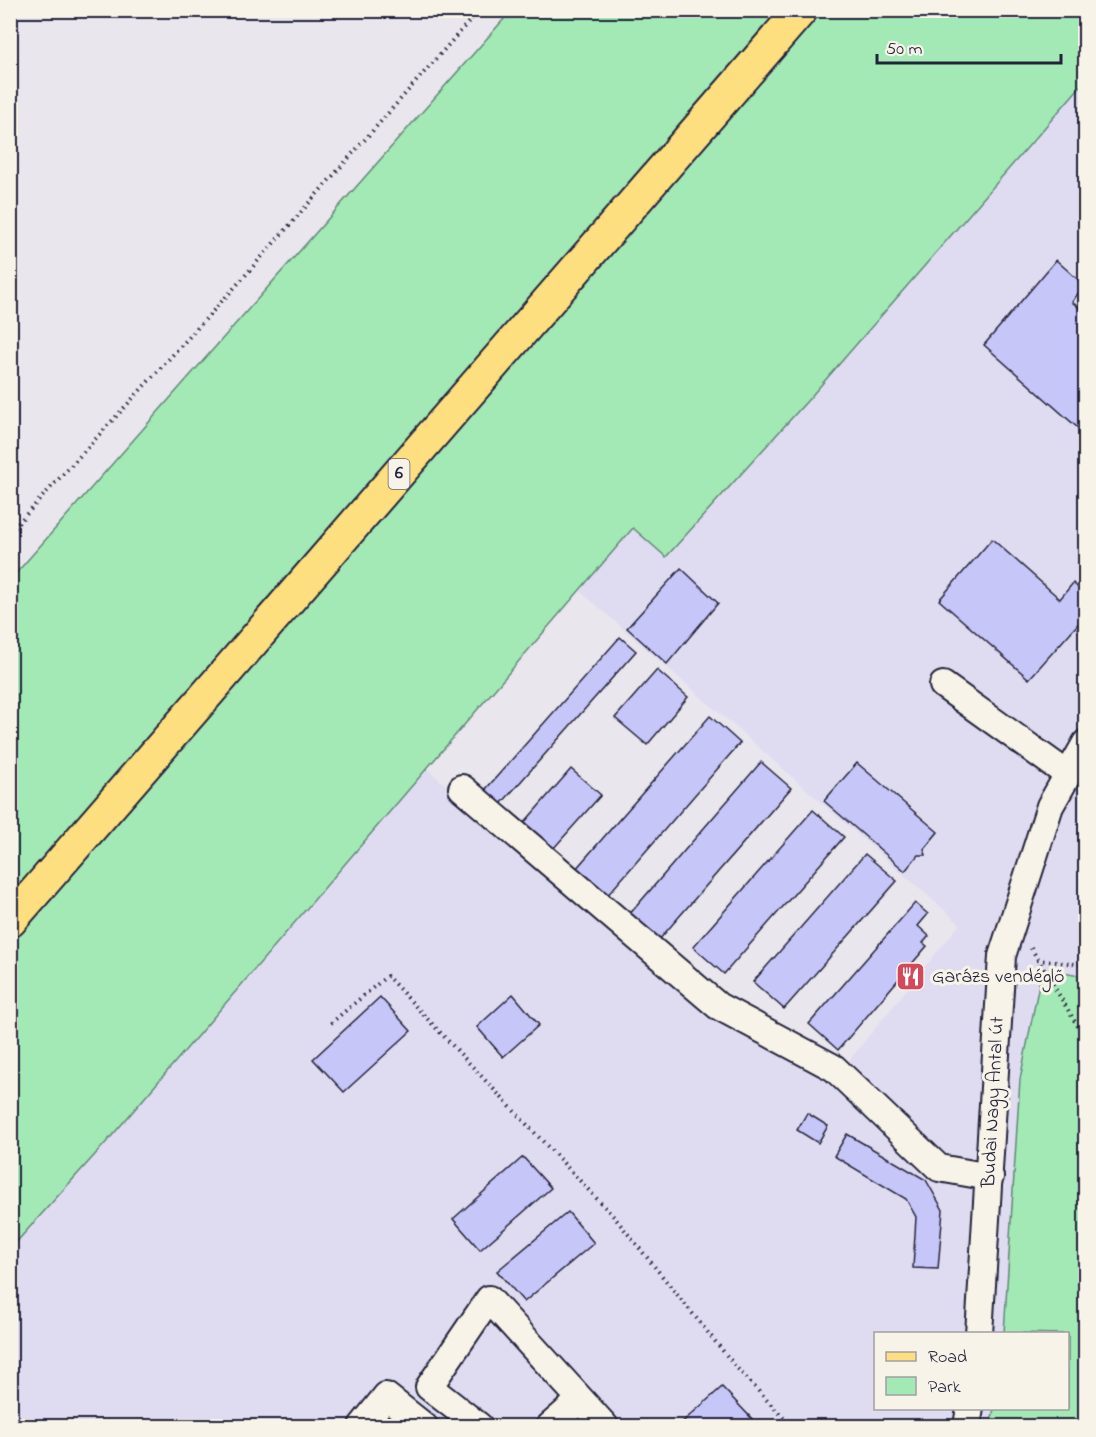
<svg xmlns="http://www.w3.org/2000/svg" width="1096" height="1437" viewBox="0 0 1096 1437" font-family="'Indie Flower',sans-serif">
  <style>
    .built { fill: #dfdcf1 }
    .green { fill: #a3e9b5; stroke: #628678; stroke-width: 1.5 }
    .building { fill: #c7c6f9; stroke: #22223b; stroke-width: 1.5 }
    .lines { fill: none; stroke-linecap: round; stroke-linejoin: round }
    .minor-casing { stroke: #22223b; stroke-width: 30 }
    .major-casing { stroke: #22223b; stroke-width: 36 }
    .path { stroke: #22223b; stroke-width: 4; stroke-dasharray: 1.5 4.5; stroke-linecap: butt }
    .minor { stroke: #f7f3e8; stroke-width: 26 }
    .major { stroke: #fedf80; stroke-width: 32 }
    .labels { text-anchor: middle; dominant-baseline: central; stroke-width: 6; stroke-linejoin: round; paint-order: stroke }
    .shield { fill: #f7f3e8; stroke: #62616f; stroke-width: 1.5 }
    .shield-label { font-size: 18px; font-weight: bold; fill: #22223b }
    .poi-label { font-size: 20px; fill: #22223b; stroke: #f7f3e8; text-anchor: start }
    .street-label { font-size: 20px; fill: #22223b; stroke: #f7f3e8 }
  </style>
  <rect width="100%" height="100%" fill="#e9e6ed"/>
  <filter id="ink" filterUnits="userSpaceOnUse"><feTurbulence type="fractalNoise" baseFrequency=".0167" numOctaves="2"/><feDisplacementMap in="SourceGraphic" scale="12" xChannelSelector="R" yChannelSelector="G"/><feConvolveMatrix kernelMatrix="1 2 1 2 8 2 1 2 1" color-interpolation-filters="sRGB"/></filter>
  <g filter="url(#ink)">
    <polygon class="built" points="1085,81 1085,977 1041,970 1020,1079 1004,1333 876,1334 876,1408 994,1409 990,1426 11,1426 11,1248 110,1138 426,768 704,1007 834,1079 960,924 579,590 633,528 666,556 808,400"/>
    <g class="green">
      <polygon points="511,11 1085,11 1085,81 808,400 666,557 633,528 110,1138 11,1248 11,579"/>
      <polygon points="1042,969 1085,977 1085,1426 990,1426 994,1409 1068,1408 1068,1334 1004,1333 1020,1079"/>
    </g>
    <g class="building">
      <polygon points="1056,260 1084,285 1072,302 1086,313 1086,435 984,345"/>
      <polygon points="992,539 1060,599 1073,583 1086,595 1086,615 1029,679 939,600"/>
      <polygon points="681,568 718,603 667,664 627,628"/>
      <polygon points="620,637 636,651 501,804 485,790"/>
      <polygon points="657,670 688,697 647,745 615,718"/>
      <polygon points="710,716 740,743 606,897 575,870"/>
      <polygon points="761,762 791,788 658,941 628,916"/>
      <polygon points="857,763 938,832 924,849 926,855 918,855 905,871 824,801"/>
      <polygon points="571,769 601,795 553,849 524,823"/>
      <polygon points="813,810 844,837 724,974 693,947"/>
      <polygon points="865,854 897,881 784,1009 753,982"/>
      <polygon points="915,903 928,914 918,926 929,936 923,943 927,946 838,1050 809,1024"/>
      <polygon points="513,994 539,1025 503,1057 477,1027"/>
      <polygon points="380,997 411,1031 344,1092 313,1059"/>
      <polygon points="807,1113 828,1126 818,1143 797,1130"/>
      <polygon points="847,1134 926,1180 943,1210 938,1269 913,1268 916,1217 906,1199 834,1156"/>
      <polygon points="523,1157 551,1188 480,1250 453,1219"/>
      <polygon points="568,1212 594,1243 524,1302 497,1271"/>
      <polygon points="722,1387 754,1421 747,1426 678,1426"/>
    </g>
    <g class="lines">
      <defs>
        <g id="minor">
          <polyline points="943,685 1067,774"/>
          <polyline points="462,788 718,1006 834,1068 939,1168 990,1177"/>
          <polyline points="979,1334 1002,956 1050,806 1086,743"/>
          <polyline points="362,1426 386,1396 424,1426"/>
          <polyline points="479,1426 429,1387 489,1299 605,1426"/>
          <polyline points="550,1426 580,1400"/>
          <polyline points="967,1426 970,1408"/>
        </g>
        <polyline id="major" points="10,921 801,10"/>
      </defs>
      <use href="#minor" class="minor-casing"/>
      <use href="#major" class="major-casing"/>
      <g class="path">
        <polyline points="10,532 236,286 479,10"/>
        <polyline points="1031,948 1086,1040"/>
        <polyline points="1037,960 1086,965"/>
        <polyline points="331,1023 387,976 615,1218 736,1367 791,1426"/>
      </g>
      <use href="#minor" class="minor"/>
      <use href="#major" class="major"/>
    </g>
  </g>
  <defs>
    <symbol id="restaurant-square" viewBox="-11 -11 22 22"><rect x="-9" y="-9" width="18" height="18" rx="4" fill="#d1495b" stroke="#f7f3e8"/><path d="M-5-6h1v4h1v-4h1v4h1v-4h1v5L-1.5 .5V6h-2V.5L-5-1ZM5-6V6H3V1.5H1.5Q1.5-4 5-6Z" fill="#fff"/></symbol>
  </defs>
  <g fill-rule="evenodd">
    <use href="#restaurant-square" x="894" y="960" width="33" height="33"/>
  </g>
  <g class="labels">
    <rect class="shield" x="388.5" y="459" width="21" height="30" rx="4.5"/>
    <g class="shield-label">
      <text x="399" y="474">6</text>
    </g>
    <g class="poi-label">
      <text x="932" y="977">Garázs vendéglő</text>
    </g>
    <g class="street-label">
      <text transform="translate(994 1102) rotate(-87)">Budai Nagy Antal út</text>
    </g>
  </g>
  <rect width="1096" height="1437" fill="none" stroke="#f7f3e8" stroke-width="36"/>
  <rect x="18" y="18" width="1060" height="1401" fill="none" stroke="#22223b" stroke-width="2" filter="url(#ink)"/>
  <rect x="874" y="1332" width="195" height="78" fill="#f7f3e8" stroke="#a29fa3" stroke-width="1.5"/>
  <rect x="886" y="1352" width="30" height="9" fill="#fedf80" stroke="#a29fa3" stroke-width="1.5"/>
  <text x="928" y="1362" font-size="18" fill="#22223b">Road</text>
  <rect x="886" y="1377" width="30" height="18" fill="#a3e9b5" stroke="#a29fa3" stroke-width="1.5"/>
  <text x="928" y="1392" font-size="18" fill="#22223b">Park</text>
  <path d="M877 54v9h184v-9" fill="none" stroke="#22223b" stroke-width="3"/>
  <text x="886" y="54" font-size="18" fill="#22223b" stroke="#f7f3e8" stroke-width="4.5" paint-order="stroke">50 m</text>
</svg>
